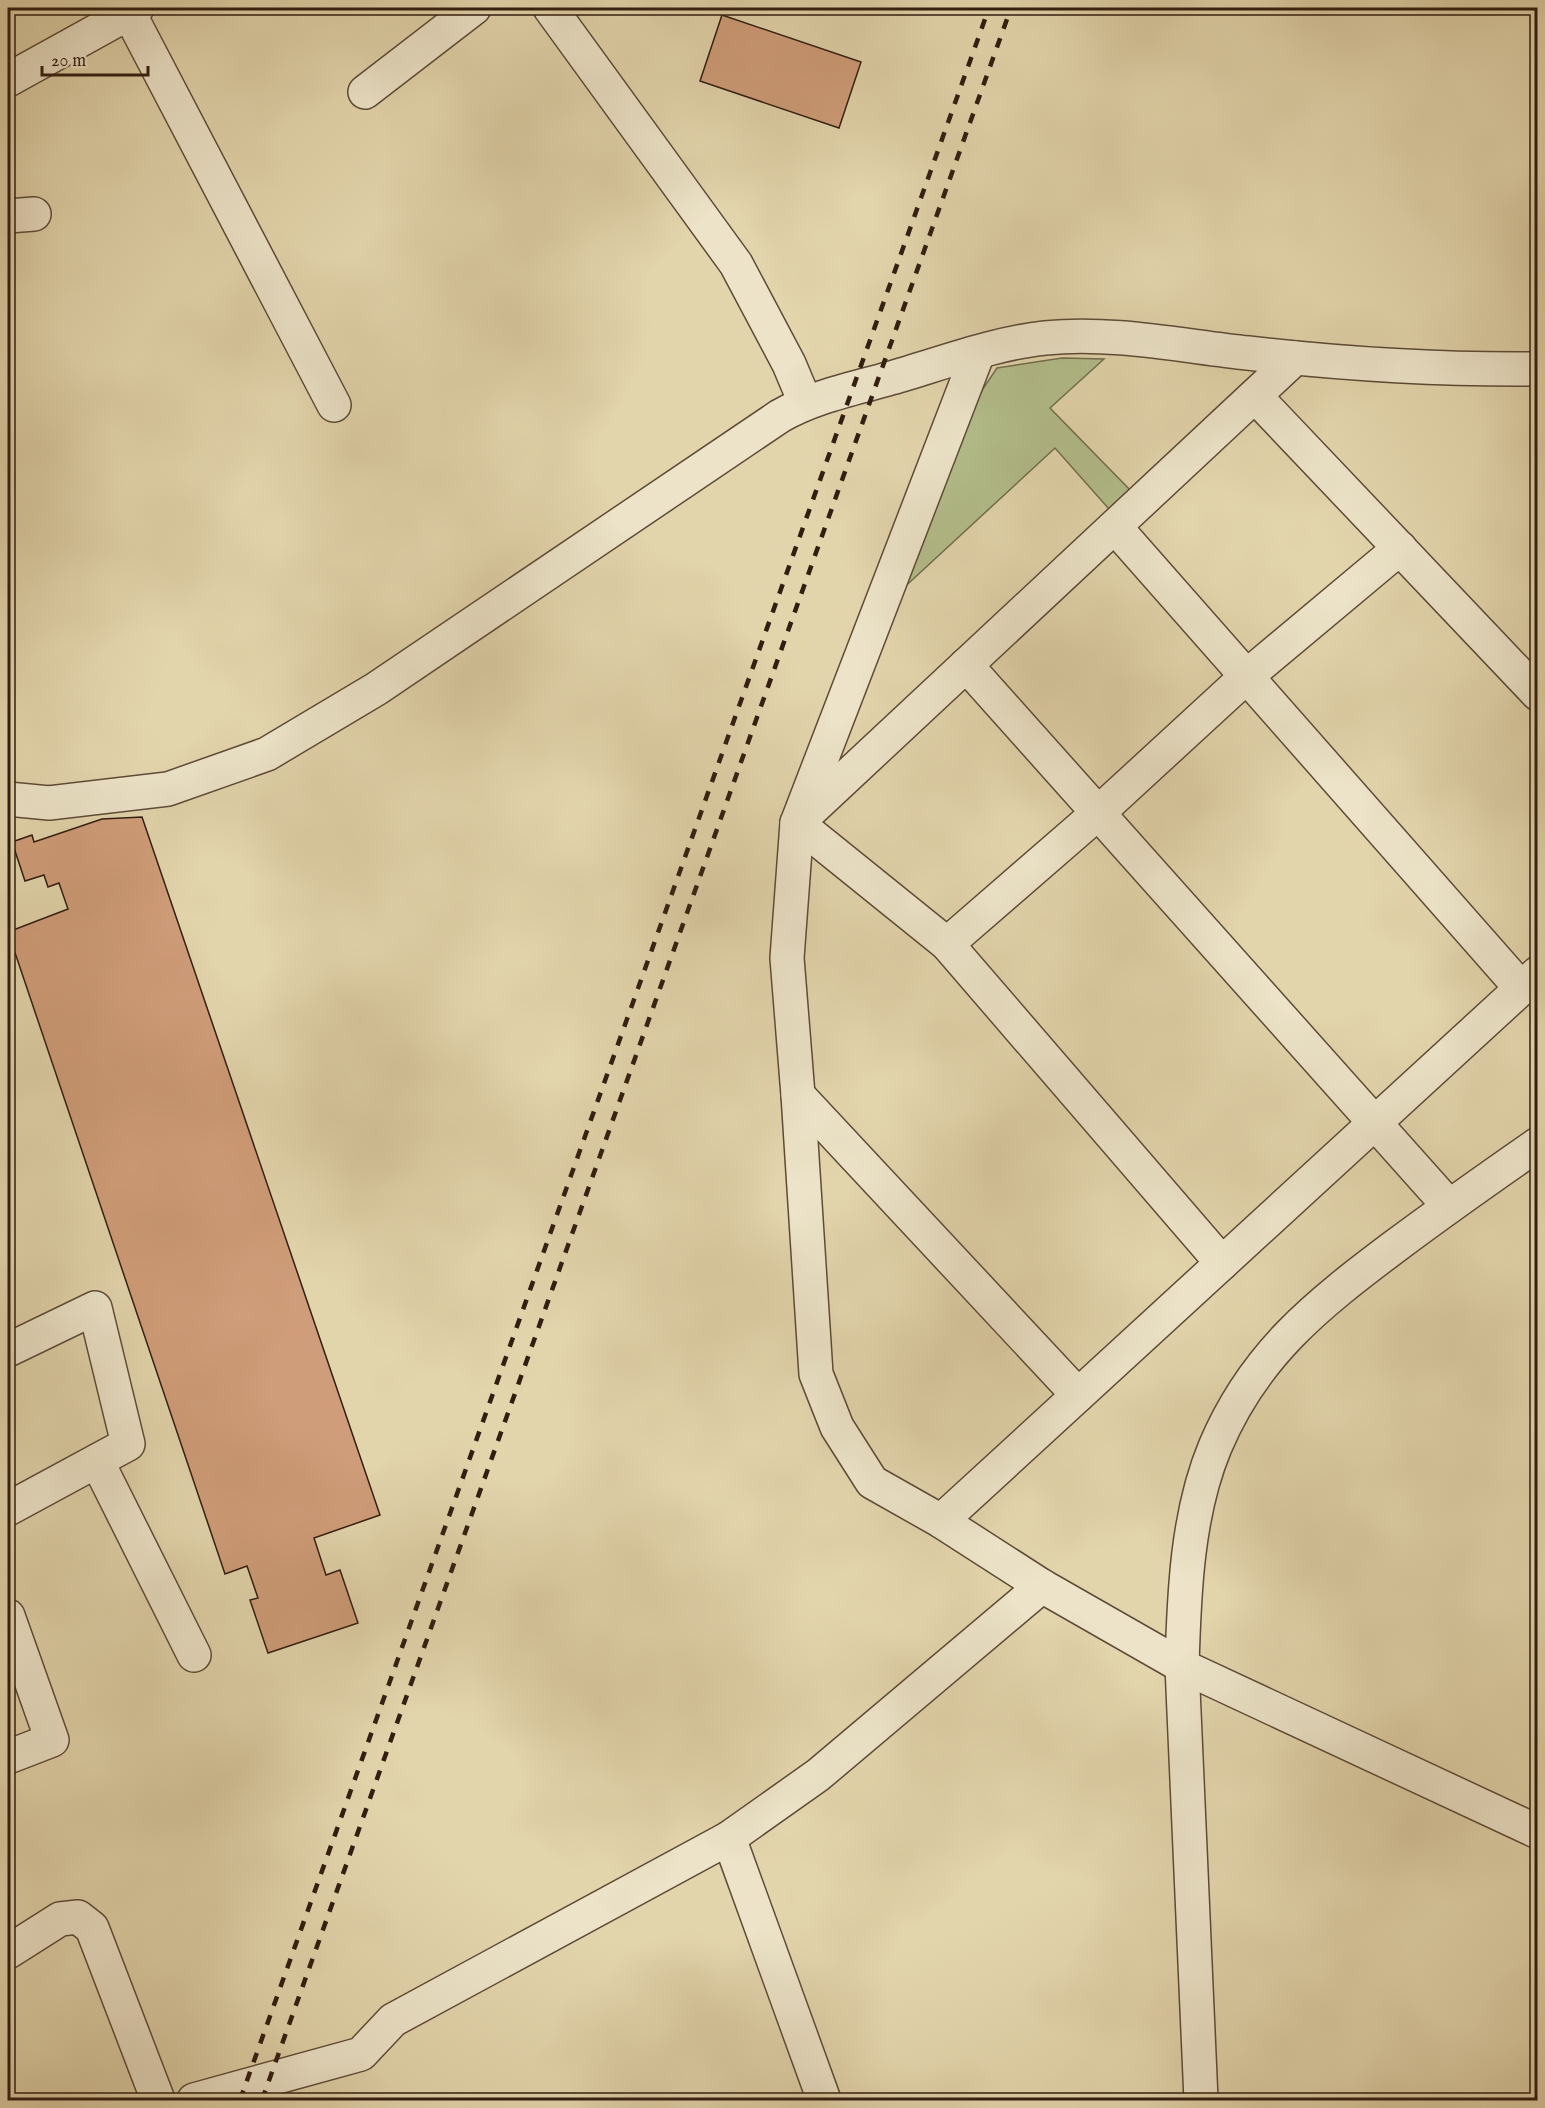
<svg xmlns="http://www.w3.org/2000/svg" width="1545" height="2108" viewBox="0 0 1545 2108" font-family="'IM FELL English',serif">
  <style>
    .green { fill: #b2bd8a; stroke: #726d4e; stroke-width: 1.5 }
    .building { fill: #cf9d79; stroke: #321d11; stroke-width: 1.5 }
    .lines { fill: none; stroke-linecap: round; stroke-linejoin: round }
    .minor-casing { stroke: #5e4b38; stroke-width: 36 }
    .minor { stroke: #ece3c8; stroke-width: 33 }
    .rail { stroke: #321d11; stroke-width: 4.5; stroke-dasharray: 10 10; stroke-linecap: butt }
  </style>
  <rect width="100%" height="100%" fill="#e2d4ab"/>
  <filter id="stains"><feTurbulence type="fractalNoise" baseFrequency=".00333" numOctaves="4"/><feColorMatrix values="0 0 0 0 .2 0 0 0 0 .09 0 0 0 0 .02 0 0 0 .5 -.17"/></filter>
  <radialGradient id="worn" r=".72"><stop offset=".6" stop-color="#630" stop-opacity="0"/><stop offset="1" stop-color="#630" stop-opacity=".3"/></radialGradient>
  <polygon class="green" points="1062,358 1104,359 1050,408 1131,491 1109,509 1055,448 897,594 964,417 997,368"/>
  <g class="building">
    <polygon points="722,15 861,62 839,128 700,81"/>
    <polygon points="142,817 380,1515 314,1538 326,1575 340,1570 358,1623 268,1653 250,1600 258,1598 247,1566 225,1574 8,932 68,909 59,883 48,887 44,875 25,881 12,842 32,835 34,842 102,819"/>
  </g>
  <g class="lines">
    <defs>
      <g id="minor">
        <polyline points="137,8 129,13 334,405"/>
        <polyline points="550,8 736,264 789,364 805,402"/>
        <polyline points="8,80 129,13"/>
        <polyline points="365,92 474,8"/>
        <polyline points="8,216 34,214"/>
        <polyline points="978,353 797,823 947,944 1098,813 1247,676 1400,548"/>
        <polyline points="1295,358 797,823 787,958 798,1095 816,1374 837,1427 872,1482 941,1521 1042,1586 1182,1666 1538,1832"/>
        <polyline points="1255,396 1538,694"/>
        <polyline points="1115,527 1521,988"/>
        <polyline points="966,665 1449,1206"/>
        <path d="M8 799 49 803 168 789 267 754 376 689 780 416C815 396 853 389 891 378 940 364 995 343 1045 338 1111 331 1182 346 1248 353 1344 364 1441 370 1538 369"/>
        <polyline points="947,944 1222,1263"/>
        <polyline points="798,1095 1078,1395"/>
        <polyline points="8,1350 95,1308 128,1444 8,1509"/>
        <polyline points="97,1461 194,1655"/>
        <polyline points="941,1521 1538,973"/>
        <polyline points="8,1616 52,1740 8,1757"/>
        <polyline points="729,1838 824,2100"/>
        <polyline points="8,1952 60,1919 78,1917 92,1928 158,2100"/>
        <polyline points="194,2100 361,2054 393,2020 729,1838 818,1775 1042,1586"/>
        <path d="M1201 2100 1182 1666C1184 1594 1187 1514 1215 1447 1254 1354 1317 1305 1394 1247 1441 1212 1489 1178 1538 1144"/>
      </g>
    </defs>
    <use href="#minor" class="minor-casing"/>
    <use href="#minor" class="minor"/>
    <g class="rail">
      <polyline points="240,2100 989,8"/>
      <polyline points="262,2100 1011,8"/>
    </g>
  </g>
  <rect width="1545" height="2108" fill="none" stroke="#e2d4ab" stroke-width="30"/>
  <rect x="9" y="9" width="1527" height="2090" fill="none" stroke="#321d11" stroke-width="3"/>
  <rect x="15" y="15" width="1515" height="2078" fill="none" stroke="#321d11" stroke-width="1.5"/>
  <path d="M42 66v9h106v-9" fill="none" stroke="#321d11" stroke-width="3"/>
  <text x="51" y="66" font-size="18" fill="#321d11" stroke="#ece3c8" stroke-width="4.5" paint-order="stroke">20 m</text>
  <rect width="100%" height="100%" filter="url(#stains)"/>
  <rect width="100%" height="100%" fill="url(#worn)"/>
</svg>
